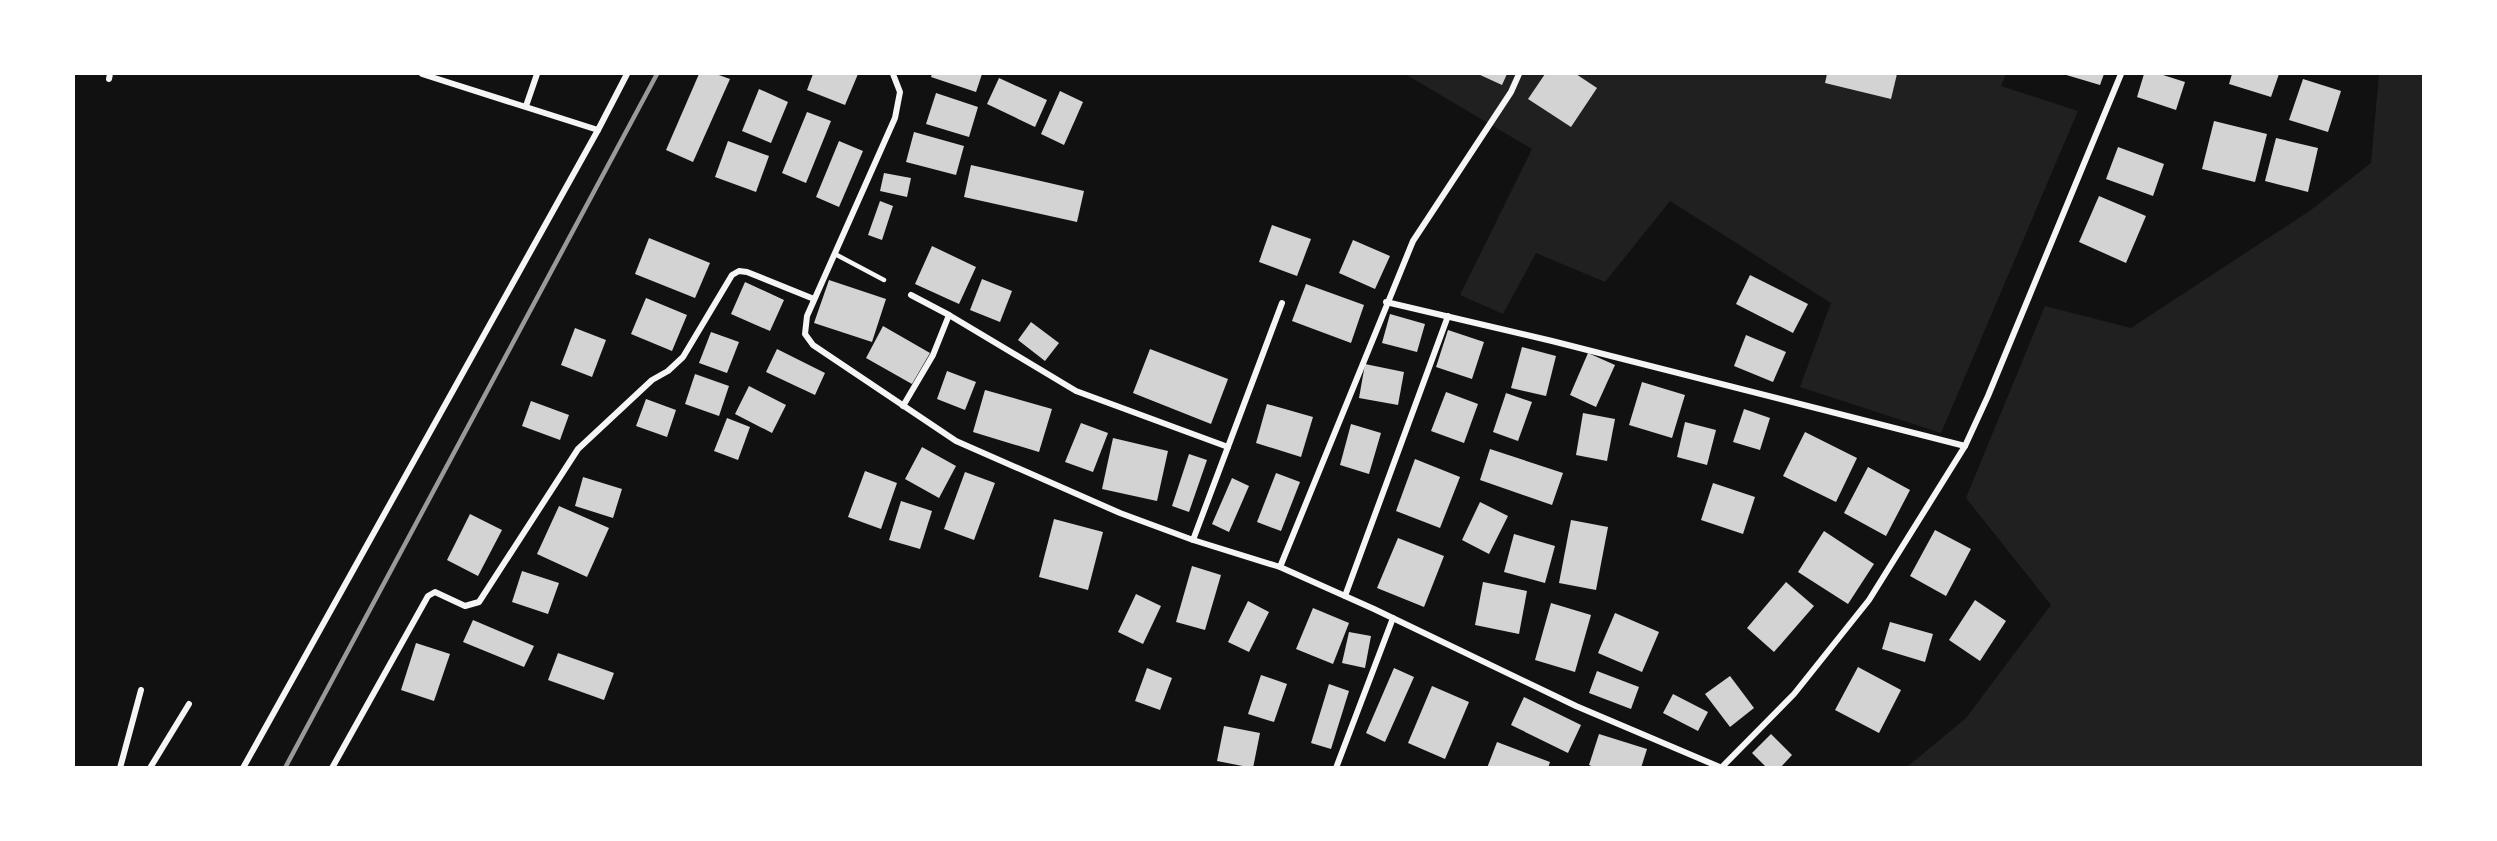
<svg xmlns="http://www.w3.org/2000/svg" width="2497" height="841" viewBox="0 0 2497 841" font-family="Signika,sans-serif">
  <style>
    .green { fill: #202020 }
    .building { fill: #d3d3d3 }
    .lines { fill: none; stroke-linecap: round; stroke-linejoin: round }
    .service { stroke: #f5f5f5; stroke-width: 4.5 }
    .minor { stroke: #f5f5f5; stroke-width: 6 }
    .rail { stroke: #9a9a9a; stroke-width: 4.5 }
  </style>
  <rect width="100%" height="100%" fill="#111"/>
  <g class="green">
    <polygon points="1405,74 2006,74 2001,86 2078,111 1941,433 1800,387 1831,303 1670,201 1605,282 1536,253 1503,314 1460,295 1532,149"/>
    <polygon points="2379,74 2423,74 2423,767 1907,767 1966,718 2051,605 1966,498 2045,306 2131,328 2311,210 2371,163"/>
  </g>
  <g class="building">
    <polygon points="699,74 716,74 730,79 693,162 666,150"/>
    <polygon points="813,74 858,74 845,105 807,90"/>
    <polygon points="932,74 982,74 976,92 931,77"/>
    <polygon points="1478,74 1507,74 1502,85"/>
    <polygon points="1545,74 1576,74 1597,88 1571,127 1528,99"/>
    <polygon points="1827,74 1897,74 1891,99 1825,83"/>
    <polygon points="2063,74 2104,74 2100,85"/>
    <polygon points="2144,74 2160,74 2185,82 2176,110 2137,97"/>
    <polygon points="2232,74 2279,74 2271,97 2229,84"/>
    <polygon points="999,78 1047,100 1035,127 987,104"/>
    <polygon points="2303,79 2341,91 2328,132 2289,120"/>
    <polygon points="759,89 788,102 771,143 742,131"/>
    <polygon points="1060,91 1083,102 1064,145 1041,134"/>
    <polygon points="936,93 978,107 969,137 926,124"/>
    <polygon points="807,112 831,121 806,183 782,173"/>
    <polygon points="2214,121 2267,134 2255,182 2202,169"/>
    <polygon points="914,132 964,146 956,175 906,162"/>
    <polygon points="2276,138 2318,148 2308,192 2265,181"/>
    <polygon points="728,141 769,156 756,192 715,177"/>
    <polygon points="839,141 863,151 839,207 816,197"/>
    <polygon points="2118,147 2164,164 2153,196 2106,179"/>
    <polygon points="971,165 1084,191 1077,222 964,197"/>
    <polygon points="884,173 911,178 907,197 880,191"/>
    <polygon points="2099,196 2146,216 2126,263 2079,242"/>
    <polygon points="880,201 893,206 882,240 868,235"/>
    <polygon points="1272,225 1311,239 1297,276 1259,262"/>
    <polygon points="649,238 710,263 695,298 635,274"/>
    <polygon points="1353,240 1390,256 1375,289 1339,273"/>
    <polygon points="932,246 976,267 959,304 915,284"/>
    <polygon points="1750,275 1808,304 1793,333 1736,304"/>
    <polygon points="982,279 1012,291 1000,322 970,310"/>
    <polygon points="829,280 886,299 872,342 814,323"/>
    <polygon points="745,282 784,300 770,331 731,314"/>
    <polygon points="1306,284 1364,305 1351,343 1292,321"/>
    <polygon points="646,298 687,315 672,351 631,334"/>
    <polygon points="1390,314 1425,324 1417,352 1382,343"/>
    <polygon points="1031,322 1059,343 1045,361 1018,340"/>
    <polygon points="883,326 930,353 912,384 866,358"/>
    <polygon points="575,328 606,340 592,377 561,365"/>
    <polygon points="1448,330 1484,342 1472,379 1436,367"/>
    <polygon points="711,332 739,342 727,373 699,363"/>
    <polygon points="1746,335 1786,352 1773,382 1734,366"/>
    <polygon points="1522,347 1556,356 1546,396 1511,388"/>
    <polygon points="777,349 825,373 815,395 766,372"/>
    <polygon points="1150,349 1228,379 1211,424 1133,393"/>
    <polygon points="1588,353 1615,365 1596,407 1570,395"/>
    <polygon points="1365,364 1404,372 1398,405 1359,398"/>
    <polygon points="947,371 976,382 965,410 937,399"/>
    <polygon points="695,374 729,386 719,416 685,404"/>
    <polygon points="1642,382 1685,395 1672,438 1629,425"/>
    <polygon points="749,386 786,405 772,433 735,414"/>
    <polygon points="985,390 1052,409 1039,452 973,432"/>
    <polygon points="1446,392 1478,404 1464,443 1431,431"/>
    <polygon points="1506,393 1532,402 1518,441 1493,432"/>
    <polygon points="646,399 676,410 667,437 636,426"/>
    <polygon points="531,401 569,415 560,440 522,426"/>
    <polygon points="1267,404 1313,417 1301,457 1256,443"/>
    <polygon points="1744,409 1770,418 1760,450 1733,442"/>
    <polygon points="1583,413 1615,419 1607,461 1576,455"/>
    <polygon points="727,418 750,427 738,460 714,451"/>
    <polygon points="1685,422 1716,430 1707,465 1677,457"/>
    <polygon points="1081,423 1108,433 1093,472 1065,462"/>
    <polygon points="1351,424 1381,433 1369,474 1340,465"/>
    <polygon points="1805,432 1857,458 1836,502 1783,476"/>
    <polygon points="1113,438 1168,451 1157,501 1102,489"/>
    <polygon points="922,447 956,466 939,498 905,479"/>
    <polygon points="1490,449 1563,473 1552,505 1480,480"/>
    <polygon points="1189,454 1207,460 1189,512 1172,506"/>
    <polygon points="1415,459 1460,477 1440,528 1396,511"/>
    <polygon points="1868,467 1910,490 1886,536 1844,513"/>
    <polygon points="865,471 897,483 881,529 848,517"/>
    <polygon points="965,472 995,483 974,540 944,529"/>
    <polygon points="1276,473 1300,482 1281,531 1257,522"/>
    <polygon points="583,477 622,489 613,518 575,506"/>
    <polygon points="1232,478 1249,486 1229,532 1212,524"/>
    <polygon points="1713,483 1755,497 1743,534 1701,520"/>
    <polygon points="901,501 932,511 920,549 889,540"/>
    <polygon points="1480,502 1508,516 1489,554 1462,540"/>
    <polygon points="559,506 609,528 587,577 537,554"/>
    <polygon points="470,514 502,530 478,576 447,560"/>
    <polygon points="1054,519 1103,532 1088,590 1039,577"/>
    <polygon points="1571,520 1608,527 1596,590 1559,583"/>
    <polygon points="1935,530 1971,549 1946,596 1910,576"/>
    <polygon points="1824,531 1874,564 1848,604 1798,572"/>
    <polygon points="1514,534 1555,546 1545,583 1504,572"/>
    <polygon points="1398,538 1444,556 1424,607 1377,588"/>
    <polygon points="1192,566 1221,575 1205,630 1176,622"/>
    <polygon points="522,571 559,583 548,614 512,602"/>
    <polygon points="1483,582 1527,591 1519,634 1475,625"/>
    <polygon points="1786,582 1814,606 1774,652 1747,628"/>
    <polygon points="1136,594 1161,606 1143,644 1118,632"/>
    <polygon points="1975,600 2006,621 1980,661 1949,640"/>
    <polygon points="1248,601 1269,612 1249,652 1228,642"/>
    <polygon points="1551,603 1591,615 1575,672 1535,660"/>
    <polygon points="1313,608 1349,623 1333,664 1296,649"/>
    <polygon points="1615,613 1659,632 1642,672 1598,653"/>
    <polygon points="473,620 534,646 524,667 463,642"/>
    <polygon points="1890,622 1933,634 1925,662 1882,649"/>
    <polygon points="1349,632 1371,636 1365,668 1342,663"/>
    <polygon points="416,643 450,654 434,701 401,690"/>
    <polygon points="558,653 614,673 604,700 548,680"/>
    <polygon points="1858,667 1901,690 1879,733 1835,710"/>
    <polygon points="1147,668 1172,678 1160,710 1135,701"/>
    <polygon points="1394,668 1414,677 1385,742 1366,733"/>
    <polygon points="1597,671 1639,687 1631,709 1589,693"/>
    <polygon points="1261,675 1287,684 1274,722 1248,714"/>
    <polygon points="1730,676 1754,708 1730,727 1705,694"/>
    <polygon points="1329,684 1349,691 1331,749 1311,743"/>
    <polygon points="1432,686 1469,702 1445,759 1408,743"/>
    <polygon points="1673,694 1708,712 1698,731 1663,713"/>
    <polygon points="1524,697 1581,725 1568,753 1511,725"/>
    <polygon points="1224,726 1260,733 1253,768 1217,761"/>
    <polygon points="1599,734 1647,749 1641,768 1596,768 1589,765"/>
    <polygon points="1771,734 1792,755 1780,768 1767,768 1752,753"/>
    <polygon points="1497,742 1550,762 1548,768 1487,768"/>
  </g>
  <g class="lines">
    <polyline class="service" points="835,254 884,280"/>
    <g class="minor">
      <polyline points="422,74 598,130"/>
      <polyline points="893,74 900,92 895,118 807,316 805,334 813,345 956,441 1120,513 1193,540 1280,567 1374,609 1576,706 1722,768"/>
      <polyline points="109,79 110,74"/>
      <polyline points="526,106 537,74"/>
      <polyline points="911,295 949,315 1076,391 1228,447"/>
      <polyline points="1386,302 1552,341 1965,446"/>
      <polyline points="903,406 933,355 949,315"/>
      <polyline points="1193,540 1282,303"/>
      <polyline points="1280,567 1413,241 1511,92 1519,74"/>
      <polyline points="1345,596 1448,316"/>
      <polyline points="1722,767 1794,694 1869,600 1965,446 1988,396 2121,74"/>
      <polyline points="120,768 141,690"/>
      <polyline points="150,768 189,704"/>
      <polyline points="243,768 598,130 627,74"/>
      <polyline points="332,768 428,596 435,592 465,606 479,602 578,449 652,380 668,371 683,357 732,275 739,271 747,272 814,299"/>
      <polyline points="1336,768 1393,618"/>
    </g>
    <polyline class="rail" points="285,768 657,74"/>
  </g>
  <rect width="2497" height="841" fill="none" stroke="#ffffff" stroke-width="150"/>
</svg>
